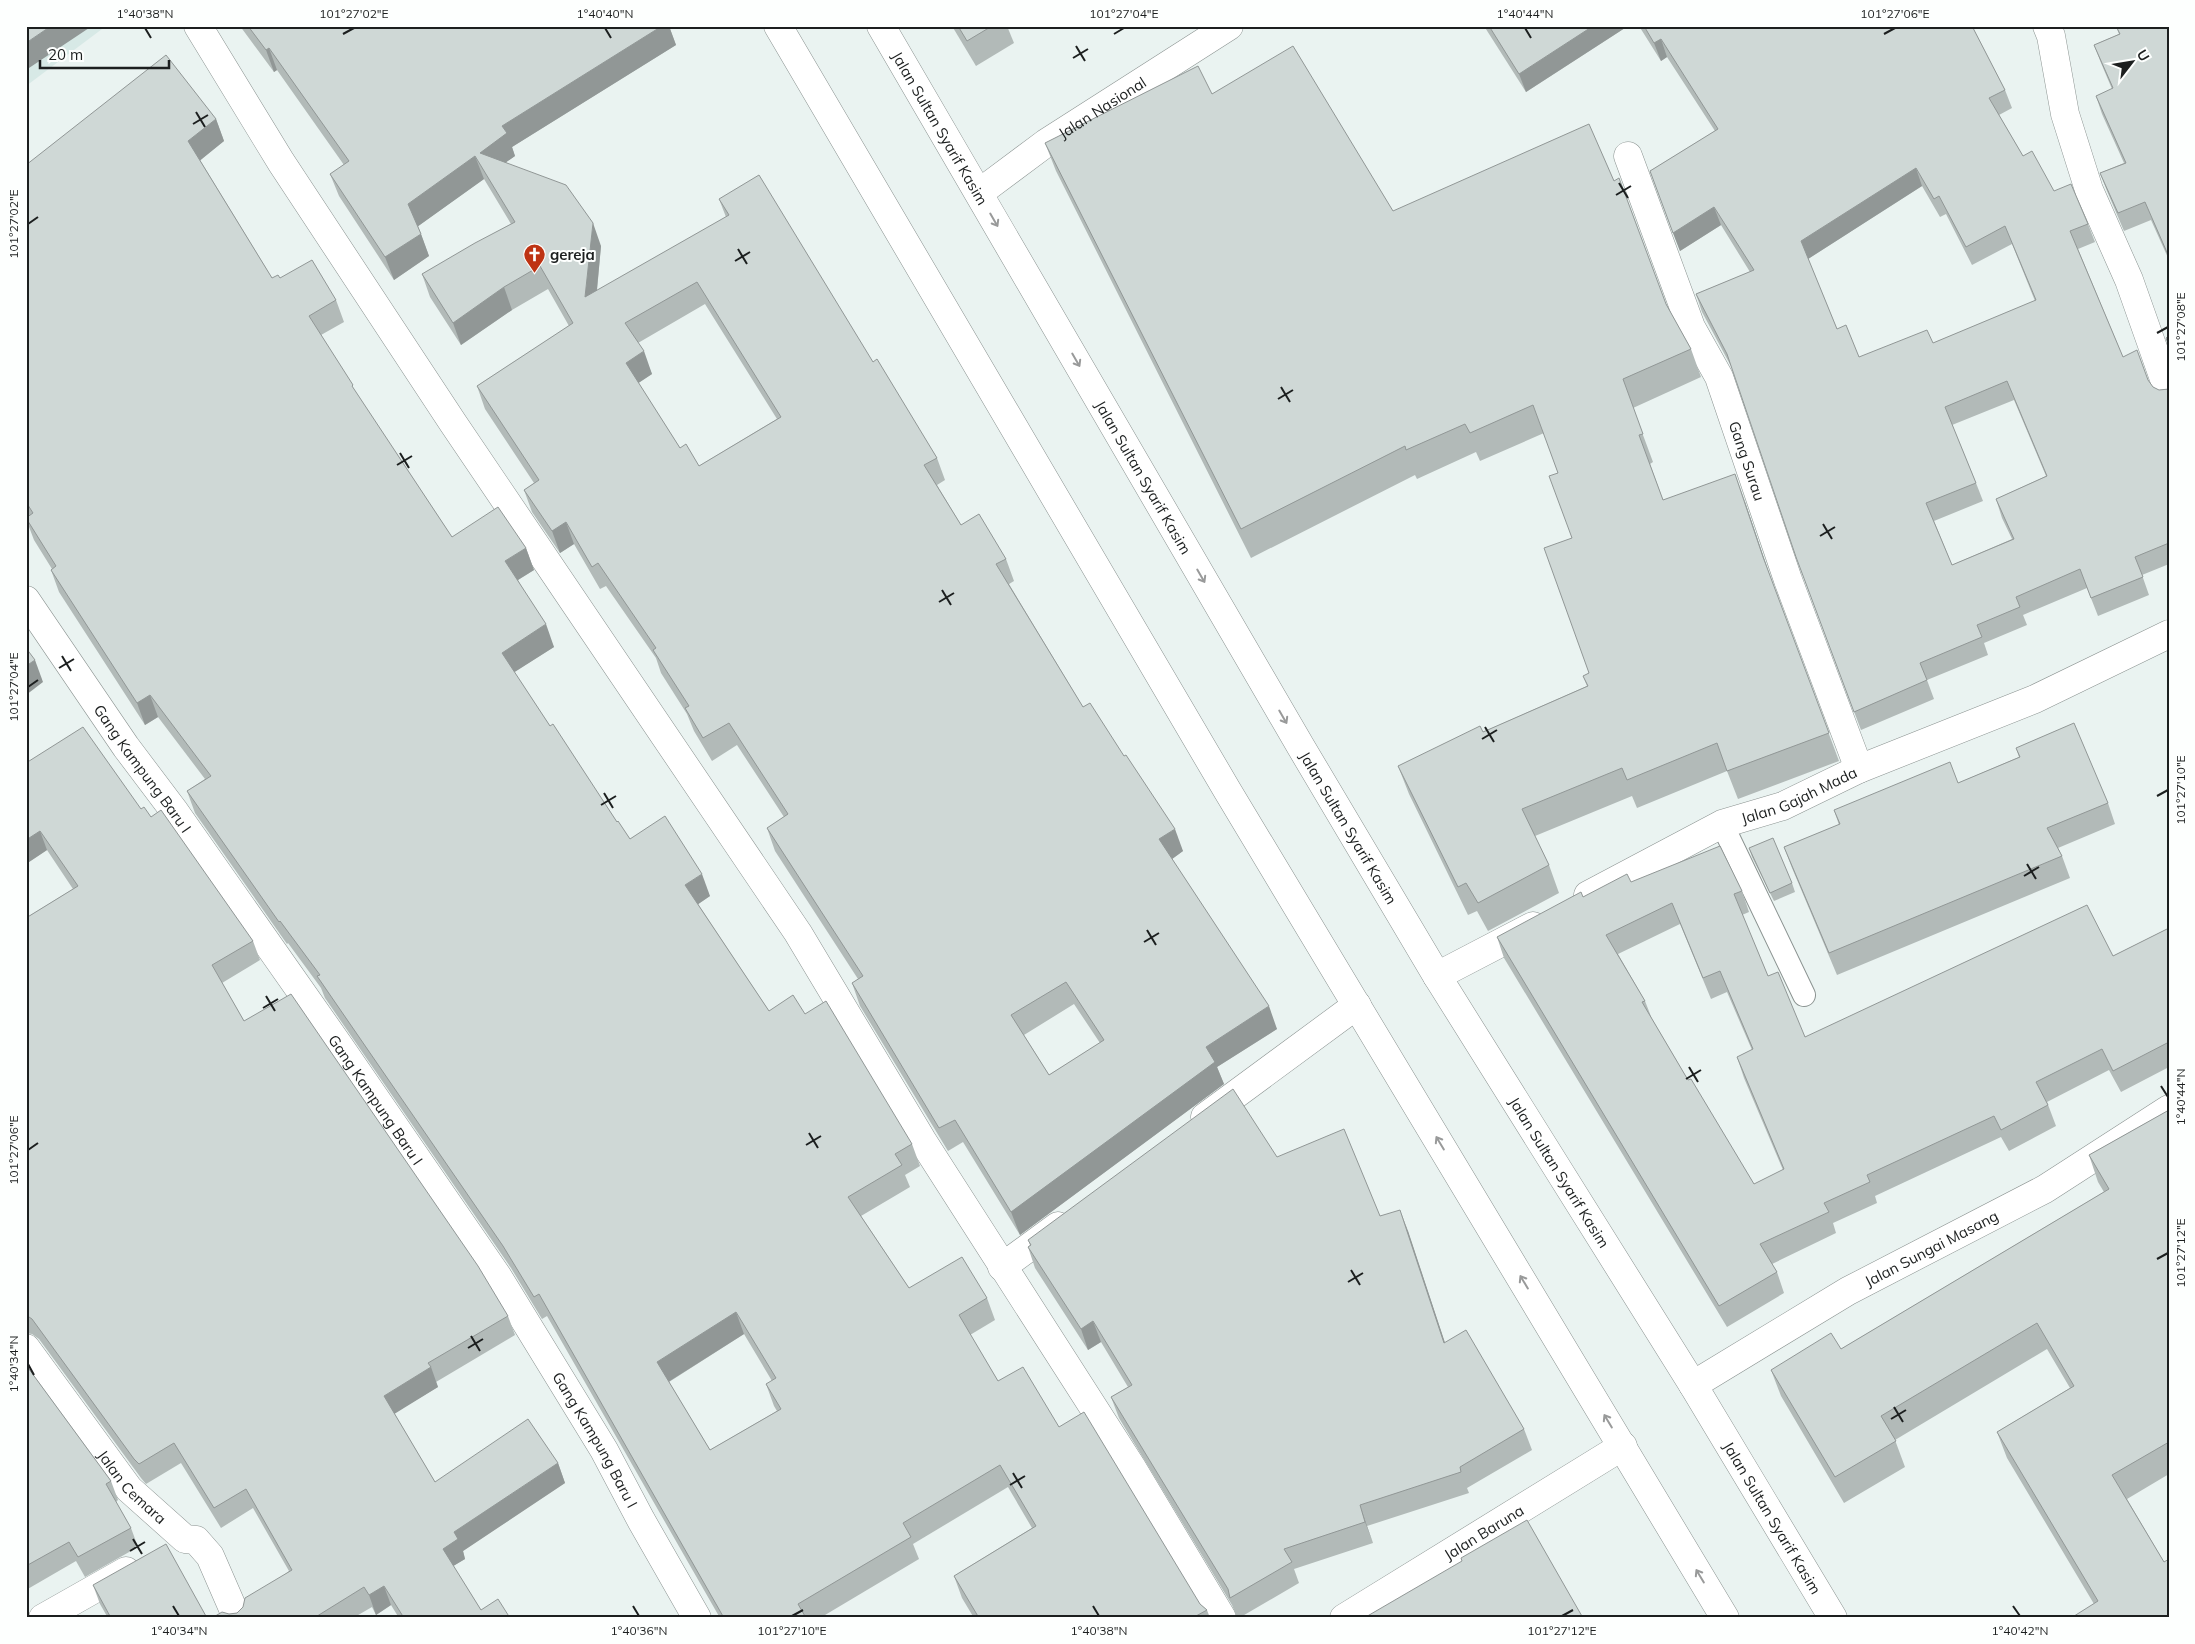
<svg xmlns="http://www.w3.org/2000/svg" width="2195" height="1644" viewBox="0 0 2195 1644" font-family="Mulish,sans-serif">
  <style>
    .built { fill: #d7e9e6 }
    .lines { fill: none; stroke-linecap: round; stroke-linejoin: round }
    .service-casing { stroke: #8b9391; stroke-width: 24 }
    .minor-casing { stroke: #8b9391; stroke-width: 29 }
    .tertiary-casing { stroke: #8b9391; stroke-width: 29 }
    .service { stroke: #fff; stroke-width: 22 }
    .minor { stroke: #fff; stroke-width: 28 }
    .tertiary { stroke: #fff; stroke-width: 28 }
    .wall { fill: #b2bab8; fill-rule: evenodd }
    .shaded-wall { fill: #919796 }
    .building { fill: #cfd8d6; stroke: #919796; fill-rule: evenodd }
    .oneway { stroke: #999a9a }
    .ticks { fill: none; stroke: #1c1f1f; stroke-width: 2 }
    .labels { text-anchor: middle; dominant-baseline: central; stroke-width: 4; stroke-linejoin: round; paint-order: stroke }
    .street-label { font-size: 15px; fill: #1c1f1f; stroke: #fdfffe }
    .poi-label { font-size: 15px; font-weight: bold; fill: #1c1f1f; stroke: #fdfffe; text-anchor: start }
    .neatline { fill: none; stroke: #1c1f1f; stroke-width: 2 }
    .ticks-label { font-size: 12px; text-anchor: middle; fill: #1c1f1f }
  </style>
  <rect width="100%" height="100%" fill="#eaf3f1"/>
  <polygon class="built" points="26,26 106,26 26,86"/>
  <g class="lines">
    <defs>
      <polyline id="service" points="1722,824 1804,995"/>
      <g id="minor">
        <polyline points="198,26 281,162 453,423 798,933 922,1140 1131,1466 1222,1618"/>
        <polyline points="2047,26 2051,36 2065,114 2089,190 2129,280 2169,393"/>
        <path id="s1" d="M1628 156 1691 327 1719 377 1788 580 1859 769"/>
        <path id="s2" d="M979 193 1046 143 1229 26"/>
        <path id="s3" d="M26 600 126 747 175 812 340 1047 498 1277 604 1450 641 1520 697 1618"/>
        <path id="s4" d="M1588 895 1722 824 1783 806 1859 769 2035 699 2169 634"/>
        <polyline points="1437,976 1533,926"/>
        <polyline points="1205,1117 1357,1005"/>
        <polyline points="1002,1267 1058,1226"/>
        <path id="s5" d="M26 1348 129 1489 185 1539 196 1540 210 1556 237 1618"/>
        <path id="s6" d="M1693 1385 1848 1291 2045 1189 2169 1109"/>
        <polyline points="43,1618 126,1571"/>
        <path id="s7" d="M1344 1618 1623 1446"/>
      </g>
      <g id="tertiary">
        <polyline points="778,26 1227,790 1725,1618"/>
        <path id="s8" d="M881 26 1301 747 1437 976 1693 1385 1833 1618"/>
      </g>
    </defs>
    <use href="#service" class="service-casing"/>
    <use href="#minor" class="minor-casing"/>
    <use href="#tertiary" class="tertiary-casing"/>
    <use href="#service" class="service"/>
    <use href="#minor" class="minor"/>
    <use href="#tertiary" class="tertiary"/>
  </g>
  <g class="wall">
    <path d="M240 26H669L676 45 512 147 515 156 506 162 601 246 597 291 726 217 719 199 873 362 937 458 945 480 937 485 961 525 1006 559 1014 581 1009 584 1083 707 1183 851 1172 859 1277 1029 1217 1067 1224 1084 1020 1235 963 1142 948 1151 860 1006 852 983 858 979 775 851 767 828 784 817 737 745 712 761 694 731 687 714 661 673 656 658 606 586 600 589 574 544 560 553 532 512 524 490 534 483 485 409 477 386 569 326 548 289 512 310 461 345 430 297 422 274 511 224 484 179 418 226 429 256 394 280 339 196 330 174 344 165 277 70 274 72ZM705 304 777 419 699 466 680 448 638 383 652 374 638 343ZM1074 1004 1100 1043 1049 1075 1024 1035Z"/>
    <polygon points="952,26 1007,26 1014,43 976,66"/>
    <polygon points="1484,26 1628,26 1526,92"/>
    <path d="M1639 26H1972L2005 90 2012 108 1999 115 2023 156 2054 191 2088 224 2095 242 2078 249 2123 357 2148 381 2153 387 2159 390 2169 389V564L2142 575 2149 595 2098 616 2087 588 2023 615 2027 625 1984 643 1988 655 1927 680 1934 699 1861 730 1796 557 1733 370 1702 312 1696 294 1750 272 1721 225 1680 251 1650 171 1715 131 1667 57 1661 61ZM1922 186 1940 217 1946 214 1972 265 2012 244 2035 301 1933 343 1859 357 1837 329 1808 259ZM2014 400 2046 476 1996 499 2002 518 2012 539 1952 565 1934 521 1983 501 1976 483 1952 425Z"/>
    <polygon points="2116,26 2169,26 2169,260 2151,220 2124,231 2107,191 2100,173 2124,163 2102,114 2096,96 2112,89 2101,63 2094,45 2119,34"/>
    <polygon points="1212,94 1393,211 1666,304 1691,349 1701,377 1633,408 1653,462 1650,464 1663,500 1745,502 1770,576 1839,761 1738,799 1727,771 1637,808 1632,796 1535,836 1549,865 1559,893 1488,931 1477,911 1468,915 1409,794 1398,766 1483,732 1587,686 1583,676 1589,673 1572,538 1558,473 1544,433 1480,461 1476,452 1417,479 1415,475 1251,558 1056,171 1045,143"/>
    <path d="M216 119 224 141 200 160 272 278H280L336 300 344 322 321 335 355 392 452 537 526 548 534 570 518 580 554 647 514 672 550 726 617 822 630 839 710 896 698 904 769 1011 805 1014 912 1144 920 1166 905 1175 910 1187 861 1216 909 1288 987 1298 995 1320 970 1335 998 1381 1059 1427 1200 1604 1207 1610 1210 1618H974L962 1598 954 1576 1032 1528 1008 1487 913 1544 919 1559 820 1618H720L547 1316 542 1319 511 1268 325 998 321 988 288 943 287 944 195 813 187 791 205 779 158 717 145 725 59 592 51 570 52 569 34 540 26 519 29 516 26 512V165ZM744 1334 772 1381 766 1384 774 1406 777 1411 710 1450 669 1382Z"/>
    <polygon points="2016,748 2108,803 2115,824 2058,848 2062,856 2070,878 1837,975 1792,868 1784,847 1839,825 1834,810 1958,783 2019,757"/>
    <polygon points="26,763 141,809 151,817 253,941 260,960 222,983 244,1021 508,1316 515,1335 436,1382 438,1387 394,1413 435,1482 558,1463 565,1483 463,1551 465,1559 453,1566 481,1610 510,1618 399,1618 391,1605 376,1615 372,1607 353,1618 212,1618 237,1613 289,1571 253,1508 221,1528 181,1463 146,1484 141,1478 39,1339 32,1334 26,1333 26,918 73,889 47,850 26,864"/>
    <polygon points="1749,848 1792,883 1795,892 1774,901 1752,857"/>
    <path d="M1631 882 1742 891 1749 912 1742 915 1768 976 1805 1037 2113 956 2169 928V1067L2121 1092 2109 1070 2047 1102 2056 1126 2009 1151 2001 1137 1875 1196 1877 1203 1833 1223 1836 1233 1772 1264 1777 1272 1784 1293 1727 1327 1504 958 1497 937 1583 897ZM1680 924 1711 999 1727 992 1752 1050 1737 1057 1744 1078 1783 1170 1754 1184 1688 1080 1652 1019 1645 1001 1618 954Z"/>
    <polygon points="2169,1110 2169,1474 2127,1499 2164,1562 2094,1604 2007,1458 1997,1432 2070,1388 2047,1349 1895,1440 1905,1467 1844,1503 1781,1396 1771,1370 1841,1349 2104,1192 2098,1182 2089,1155"/>
    <polygon points="1277,1157 1380,1216 1408,1231 1445,1343 1524,1429 1532,1450 1467,1488 1469,1493 1367,1526 1373,1543 1294,1569 1299,1583 1239,1618 1237,1618 1232,1605 1119,1418 1111,1397 1128,1387 1101,1342 1088,1350 1035,1268 1028,1247 1030,1245 1028,1240"/>
    <polygon points="26,1365 111,1481 118,1500 116,1502 131,1528 138,1547 85,1577 76,1561 26,1590"/>
    <polygon points="93,1585 207,1618 108,1618 100,1604"/>
  </g>
  <g class="shaded-wall">
    <polygon points="51,26 92,26 26,70 26,43"/>
    <polygon points="662,26 669,26 676,45 512,147 515,156 488,175 480,153 502,126"/>
    <polygon points="1593,26 1628,26 1526,92 1519,74"/>
    <polygon points="1661,39 1667,57 1661,61 1654,43"/>
    <polygon points="269,48 277,70 274,72 266,50"/>
    <polygon points="216,119 224,141 197,163 188,141"/>
    <polygon points="475,156 484,179 417,227 408,204"/>
    <polygon points="1916,168 1922,186 1808,259 1801,241"/>
    <polygon points="1714,207 1721,225 1680,251 1673,233"/>
    <polygon points="593,223 601,246 594,320 585,297"/>
    <polygon points="421,234 429,256 394,280 385,257"/>
    <polygon points="504,287 512,310 461,345 453,323"/>
    <polygon points="644,351 652,374 634,386 626,363"/>
    <polygon points="1735,474 1745,502 1773,585 1763,557"/>
    <polygon points="566,522 574,544 560,553 552,531"/>
    <polygon points="526,548 534,570 513,583 505,561"/>
    <polygon points="546,624 554,647 510,675 502,653"/>
    <polygon points="35,660 43,682 26,695 26,666"/>
    <polygon points="150,695 158,717 145,725 137,703"/>
    <polygon points="1175,829 1183,851 1168,862 1159,839"/>
    <polygon points="40,831 47,850 26,864 26,840"/>
    <polygon points="702,874 710,896 694,907 685,885"/>
    <polygon points="1269,1006 1277,1029 1217,1067 1224,1084 1020,1235 1011,1212 1206,1047"/>
    <polygon points="1400,1210 1408,1231 1452,1364 1444,1343"/>
    <polygon points="736,1312 744,1334 665,1384 657,1362"/>
    <polygon points="1093,1321 1101,1342 1088,1350 1081,1329"/>
    <polygon points="431,1367 438,1387 391,1416 384,1396"/>
    <polygon points="558,1463 565,1483 463,1551 465,1559 450,1568 443,1549 454,1532"/>
    <polygon points="1360,1505 1367,1526 1373,1543 1365,1522"/>
    <polygon points="384,1586 391,1605 376,1615 369,1595"/>
  </g>
  <g class="building">
    <polygon points="26,26 51,26 26,43"/>
    <path d="M248 26H662L502 126 507 133 480 153 566 185 593 223 585 297 729 215 719 199 759 175 873 362 877 359 937 458 924 465 961 525 979 514 1006 559 996 564 1083 707 1090 703 1124 756 1126 755 1175 829 1159 839 1269 1006 1206 1047 1215 1062 1011 1212 955 1120 939 1128 852 983 863 976 767 828 788 814 729 723 703 738 685 708 689 706 653 650 656 648 598 563 592 567 566 522 552 531 524 490 539 480 477 386 573 323 540 266 504 287 453 323 422 274 475 243 515 222 475 156 408 204 421 234 385 257 330 174 349 161 269 48 266 50ZM697 282 781 417 699 466 686 444 680 448 626 363 644 351 625 323ZM1066 982 1104 1040 1049 1075 1011 1015Z"/>
    <polygon points="958,26 992,26 967,41"/>
    <polygon points="1489,26 1593,26 1519,74"/>
    <path d="M1644 26H1972L2005 90 1989 98 2023 156 2032 151 2054 191 2071 184 2088 224 2070 231 2123 357 2137 350 2148 380 2153 387 2159 390 2169 389V543L2135 557 2143 577 2091 598 2080 569 2016 597 2020 607 1977 625 1982 637 1920 663 1927 680 1854 712 1796 557 1727 354 1696 294 1754 270 1714 207 1673 233 1650 171 1718 129 1661 39 1654 43ZM1916 168 1934 199 1939 196 1966 247 2005 226 2036 300 1933 343 1927 330 1859 357 1846 325 1837 329 1801 241ZM2007 381 2047 476 1996 499 2014 539 1952 565 1926 503 1976 483 1945 407Z"/>
    <polygon points="2116,26 2169,26 2169,257 2145,202 2118,213 2100,173 2126,163 2096,96 2113,88 2094,45 2120,34"/>
    <polygon points="1293,46 1393,211 1589,124 1614,181 1619,178 1666,304 1691,349 1623,379 1643,434 1639,435 1663,500 1735,474 1763,557 1829,733 1727,771 1717,743 1627,780 1622,768 1522,809 1549,865 1478,903 1466,883 1458,887 1398,766 1480,726 1483,732 1588,686 1583,676 1589,673 1544,548 1572,538 1549,476 1558,473 1533,405 1470,433 1465,424 1406,450 1405,446 1241,529 1045,143 1198,66 1212,94"/>
    <path d="M166 55 216 119 188 141 272 278 278 275 280 278 312 260 336 300 309 316 353 385 352 386 452 537 498 507 526 548 505 561 546 624 502 653 550 726 553 724 617 822 618 821 630 839 665 816 702 874 685 885 769 1011 793 995 805 1014 826 1001 912 1144 895 1154 902 1165 848 1197 909 1288 962 1257 987 1298 959 1315 998 1381 1023 1367 1059 1427 1084 1412 1200 1604 1207 1610 1196 1616 1197 1618H979L954 1576 1036 1526 1000 1465 903 1523 911 1537 798 1604 806 1618H724L539 1294 534 1297 503 1246 317 976 320 975 280 921 279 922 187 791 211 776 150 695 137 703 51 570 56 566 26 518 33 513 26 502V165ZM736 1312 776 1378 766 1384 781 1409 710 1450 657 1362Z"/>
    <polygon points="2169,336 2169,346 2166,338"/>
    <polygon points="26,648 35,660 26,666"/>
    <polygon points="2074,723 2108,803 2047,828 2062,856 1829,953 1784,847 1840,824 1834,810 1950,762 1958,783 2020,757 2016,748"/>
    <polygon points="83,727 141,809 144,807 151,817 161,810 253,941 212,965 244,1021 291,994 478,1266 508,1316 428,1363 431,1367 384,1396 435,1482 528,1419 558,1463 454,1532 458,1539 443,1549 481,1610 498,1599 510,1618 404,1618 384,1586 369,1595 364,1587 314,1618 212,1618 222,1612 229,1614 237,1613 243,1607 245,1598 292,1570 246,1489 214,1508 174,1443 139,1464 134,1459 32,1319 26,1315 26,918 78,886 40,831 26,840 26,763"/>
    <polygon points="1773,838 1792,883 1770,893 1749,848"/>
    <path d="M1720 846 1742 891 1734 894 1768 976 1778 972 1805 1037 2087 905 2113 956 2169 928V1042L2113 1071 2102 1049 2036 1082 2048 1105 2001 1130 1994 1116 1867 1175 1870 1182 1824 1203 1829 1212 1760 1244 1777 1272 1719 1306 1497 937 1581 892 1583 897 1627 874 1631 882ZM1672 903 1703 978 1720 971 1753 1049 1737 1057 1784 1169 1754 1184 1691 1079 1688 1080 1642 1002 1645 1001 1606 935Z"/>
    <polygon points="1233,1089 1277,1157 1344,1129 1380,1216 1400,1210 1444,1343 1466,1330 1524,1429 1460,1467 1461,1472 1360,1505 1365,1522 1284,1549 1292,1562 1230,1598 1228,1589 1111,1397 1132,1385 1093,1321 1081,1329 1028,1247 1031,1245 1028,1240"/>
    <polygon points="2169,1110 2169,1442 2112,1475 2164,1562 2169,1559 2169,1618 2071,1618 2098,1601 1997,1432 2074,1386 2037,1323 1881,1416 1896,1441 1835,1477 1771,1370 1831,1333 1841,1349 2109,1189 2089,1155"/>
    <polygon points="26,1365 111,1481 106,1484 131,1528 78,1557 69,1542 26,1566"/>
    <polygon points="1527,1520 1583,1618 1364,1618 1462,1561 1461,1558"/>
    <polygon points="166,1544 207,1618 111,1618 93,1585"/>
  </g>
  <defs><path id="oneway-shaft" d="M-6 0H5M1.5-3L5.5 0L1.5 3" fill="none" stroke-width="1.6" stroke-linecap="round" stroke-linejoin="round" transform="scale(1.25)"/></defs>
  <g class="oneway">
    <use href="#oneway-shaft" transform="translate(994 220) rotate(60)"/>
    <use href="#oneway-shaft" transform="translate(1076 360) rotate(60)"/>
    <use href="#oneway-shaft" transform="translate(1201 576) rotate(60)"/>
    <use href="#oneway-shaft" transform="translate(1283 717) rotate(60)"/>
    <use href="#oneway-shaft" transform="translate(1440 1143) rotate(-121)"/>
    <use href="#oneway-shaft" transform="translate(1524 1282) rotate(-121)"/>
    <use href="#oneway-shaft" transform="translate(1608 1421) rotate(-121)"/>
    <use href="#oneway-shaft" transform="translate(1700 1576) rotate(-121)"/>
  </g>
  <path class="ticks" d="M145 28 151 38M605 28 611 38M1525 28 1531 38M343 34 354 28M1114 34 1124 28M1884 34 1895 28M1076 46 1085 61M1073 58 1088 49M196 112 205 127M193 124 208 115M1619 183 1628 198M1616 195 1631 186M28 224 38 217M738 249 747 264M735 261 750 252M2157 333 2168 327M1281 387 1290 402M1278 399 1293 390M400 453 409 468M397 465 412 456M1823 524 1832 539M1820 536 1835 527M942 590 951 605M939 602 954 593M62 656 71 671M59 668 74 659M28 687 38 680M1485 727 1494 742M1482 739 1497 730M604 793 613 808M2157 796 2168 790M601 805 616 796M2027 864 2036 879M2024 876 2039 867M1147 930 1156 945M1144 942 1159 933M266 996 275 1011M263 1008 278 999M1689 1067 1698 1082M1686 1079 1701 1070M2161 1086 2168 1097M809 1133 818 1148M806 1145 821 1136M28 1150 38 1143M2157 1259 2168 1253M1351 1270 1360 1285M1348 1282 1363 1273M471 1336 480 1351M468 1348 483 1339M28 1364 34 1375M1894 1407 1903 1422M1891 1419 1906 1410M1013 1473 1022 1488M1010 1485 1025 1476M133 1539 142 1554M130 1551 145 1542M173 1606 179 1616M633 1606 639 1616M1093 1606 1099 1616M2013 1606 2020 1616M792 1616 803 1610M1562 1616 1573 1610"/>
  <defs>
    <symbol id="church-pin" viewBox="-11 -11 22 30"><path d="M0 17L-7.5 6A9.5 9.5 0 1 1 7.5 6Z" fill="#be3313" stroke="#fdfffe"/><path d="M-1.2-6h2.4v3.5h3.3v2.4h-3.3V6h-2.4V-.1h-3.3v-2.4h3.3Z" fill="#fff"/></symbol>
  </defs>
  <g fill-rule="evenodd">
    <use href="#church-pin" x="522" y="242" width="25" height="34"/>
  </g>
  <g class="labels">
    <g class="street-label">
      <text stroke="none"><textPath href="#s2" startOffset="150">Jalan Nasional</textPath></text>
      <text stroke="none"><textPath href="#s8" startOffset="118">Jalan Sultan Syarif Kasim</textPath></text>
      <text stroke="none"><textPath href="#s1" startOffset="328">Gang Surau</textPath></text>
      <text stroke="none"><textPath href="#s8" startOffset="522">Jalan Sultan Syarif Kasim</textPath></text>
      <text stroke="none"><textPath href="#s3" startOffset="205">Gang Kampung Baru I</textPath></text>
      <text stroke="none"><textPath href="#s4" startOffset="234">Jalan Gajah Mada</textPath></text>
      <text stroke="none"><textPath href="#s8" startOffset="928">Jalan Sultan Syarif Kasim</textPath></text>
      <text stroke="none"><textPath href="#s3" startOffset="610">Gang Kampung Baru I</textPath></text>
      <text stroke="none"><textPath href="#s8" startOffset="1332">Jalan Sultan Syarif Kasim</textPath></text>
      <text stroke="none"><textPath href="#s6" startOffset="275">Jalan Sungai Masang</textPath></text>
      <text stroke="none"><textPath href="#s3" startOffset="1015">Gang Kampung Baru I</textPath></text>
      <text stroke="none"><textPath href="#s5" startOffset="175">Jalan Cemara</textPath></text>
      <text stroke="none"><textPath href="#s8" startOffset="1738">Jalan Sultan Syarif Kasim</textPath></text>
      <text stroke="none"><textPath href="#s7" startOffset="164">Jalan Baruna</textPath></text>
    </g>
    <g class="poi-label">
      <text x="550" y="254">gereja</text>
    </g>
  </g>
  <rect width="2195" height="1644" fill="none" stroke="#fdfffe" stroke-width="55"/>
  <g transform="translate(2132 62) rotate(59)" stroke="#fdfffe" stroke-width="4" paint-order="stroke">
  <path d="M0-4L9 19L0 12L-9 19Z" fill="#1c1f1f"/>
  <text y="-8" font-size="14" font-weight="bold" text-anchor="middle" fill="#1c1f1f">U</text>
  </g>
  <path d="M40 60v8h129v-8" fill="none" stroke="#1c1f1f" stroke-width="2.5"/>
  <text x="48" y="60" font-size="15" fill="#1c1f1f" stroke="#fdfffe" stroke-width="4" paint-order="stroke">20 m</text>
  <rect x="28" y="28" width="2140" height="1588" class="neatline"/>
  <g class="ticks-label">
    <text x="145" y="18">1°40'38"N</text>
    <text x="354" y="18">101°27'02"E</text>
    <text x="605" y="18">1°40'40"N</text>
    <text x="1124" y="18">101°27'04"E</text>
    <text x="1525" y="18">1°40'44"N</text>
    <text x="1895" y="18">101°27'06"E</text>
    <text transform="translate(14 224) rotate(-90)" y="4">101°27'02"E</text>
    <text transform="translate(2181 327) rotate(-90)" y="4">101°27'08"E</text>
    <text transform="translate(14 687) rotate(-90)" y="4">101°27'04"E</text>
    <text transform="translate(2181 790) rotate(-90)" y="4">101°27'10"E</text>
    <text transform="translate(2181 1097) rotate(-90)" y="4">1°40'44"N</text>
    <text transform="translate(14 1150) rotate(-90)" y="4">101°27'06"E</text>
    <text transform="translate(2181 1253) rotate(-90)" y="4">101°27'12"E</text>
    <text transform="translate(14 1364) rotate(-90)" y="4">1°40'34"N</text>
    <text x="179" y="1635">1°40'34"N</text>
    <text x="639" y="1635">1°40'36"N</text>
    <text x="792" y="1635">101°27'10"E</text>
    <text x="1099" y="1635">1°40'38"N</text>
    <text x="1562" y="1635">101°27'12"E</text>
    <text x="2020" y="1635">1°40'42"N</text>
  </g>
</svg>
